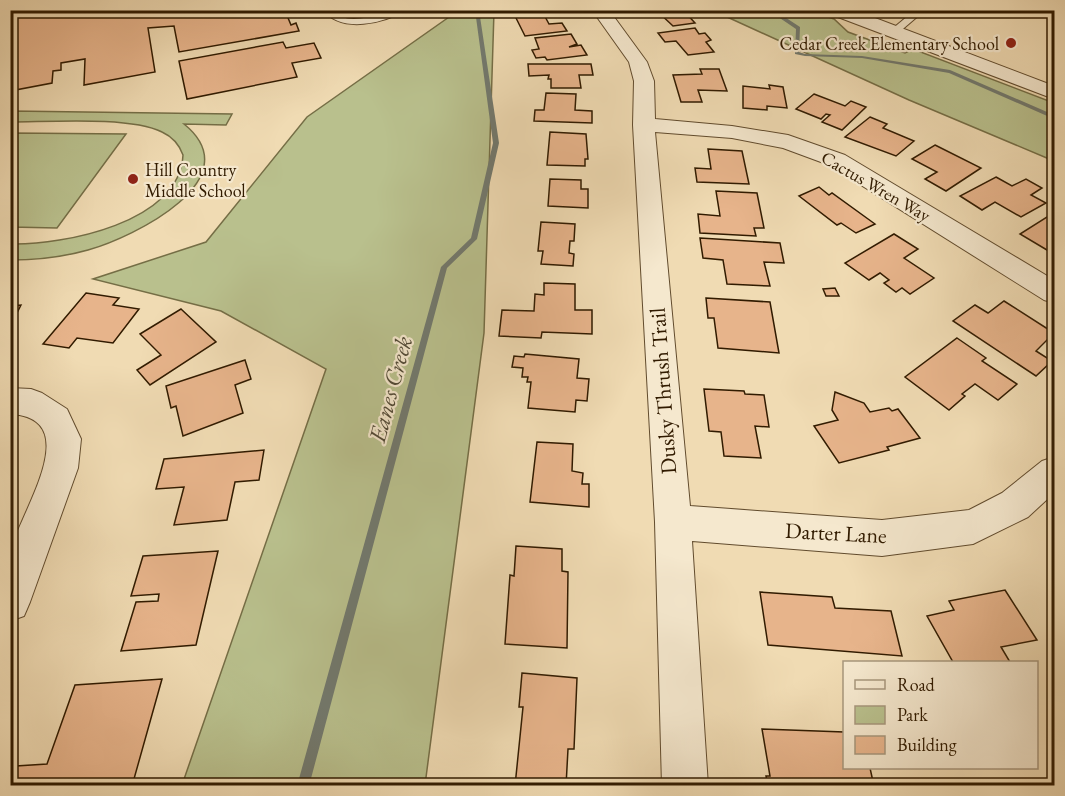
<svg xmlns="http://www.w3.org/2000/svg" width="1065" height="796" viewBox="0 0 1065 796" font-family="'EB Garamond',serif">
  <style>
    .green { fill: #b9c08d; stroke: #756e46; stroke-width: 1.5 }
    .lines { fill: none; stroke-linecap: round; stroke-linejoin: round }
    .stream { fill: #72796e; fill-rule: evenodd }
    .building { fill: #e7b48b; stroke: #311b00; stroke-width: 1.5 }
    .service-casing { stroke: #614b2d; stroke-width: 2 }
    .minor-casing { stroke: #614b2d; stroke-width: 2 }
    .tertiary-casing { stroke: #614b2d; stroke-width: 2 }
    .service { fill: #f5e8ce; fill-rule: evenodd }
    .minor { fill: #f5e8ce; fill-rule: evenodd }
    .tertiary { fill: #f5e8ce; fill-rule: evenodd }
    .poi-dot { fill: #8f2418; stroke: #f5e8ce; stroke-width: 2 }
    .labels { text-anchor: middle; dominant-baseline: central; stroke-width: 4.5; stroke-linejoin: round; paint-order: stroke }
    .far-poi-label { font-size: 18px; fill: #311b00; stroke: #f5e8ce; text-anchor: end }
    .far-street-label { font-size: 18px; fill: #311b00; stroke: #f5e8ce }
    .street-label { font-size: 22px; fill: #311b00; stroke: #f5e8ce }
    .water-label { font-size: 24px; font-style: italic; fill: #524a37; stroke: #f5e8ce }
  </style>
  <rect width="100%" height="100%" fill="#f0dbb3"/>
  <filter id="stains"><feTurbulence type="fractalNoise" baseFrequency=".00333" numOctaves="4"/><feColorMatrix values="0 0 0 0 .2 0 0 0 0 .09 0 0 0 0 .02 0 0 0 .5 -.17"/></filter>
  <radialGradient id="worn" r=".72"><stop offset=".6" stop-color="#630" stop-opacity="0"/><stop offset="1" stop-color="#630" stop-opacity=".3"/></radialGradient>
  <g class="green">
    <polygon points="447,11 494,11 484,333 425,785 182,785 326,369 221,311 93,279 206,242 307,117 449,17"/>
    <polygon points="714,11 811,11 834,19 848,32 905,53 913,49 1054,103 1054,161 909,100"/>
    <path d="M11 111 232 114 226 125 184 124C252 179 134 237 88 250 63 257 37 260 11 260V244C63 245 180 223 183 155 179 144 173 137 162 132 130 116 48 122 11 122Z"/>
    <polygon points="11,133 126,134 57,228 11,227"/>
  </g>
  <g class="lines">
    <g class="stream">
      <polygon points="475,10 479,10 499,143 477,239 447,268 309,786 297,786 441,267 471,238 493,143"/>
      <polygon points="768,10 774,10 800,27 799,52 805,54 862,56 950,70 1054,115 1054,119 949,73 862,58 805,56 795,54 796,29"/>
    </g>
  </g>
  <g class="building">
    <polygon points="10,10 267,10 265,13 282,10 283,13 286,13 291,25 296,23 299,31 179,52 174,26 148,28 155,72 84,85 85,59 61,63 61,70 53,71 52,83 10,91"/>
    <polygon points="656,10 683,10 695,23 673,26"/>
    <polygon points="542,11 549,24 562,23 567,31 525,36 514,14"/>
    <polygon points="695,28 699,34 705,33 711,40 706,42 714,52 688,55 676,41 665,42 658,33"/>
    <polygon points="571,34 577,44 569,47 581,45 587,55 547,60 545,57 536,58 532,50 539,49 535,38"/>
    <polygon points="283,42 286,48 314,43 321,58 292,63 297,77 187,99 179,61"/>
    <polygon points="528,64 591,64 593,75 579,75 581,88 551,88 551,79 548,79 549,75 529,76"/>
    <polygon points="700,69 719,69 727,91 698,90 702,102 681,102 673,75 702,74"/>
    <polygon points="769,85 783,87 787,108 767,106 767,110 743,108 743,86 770,89"/>
    <polygon points="546,93 576,94 575,110 592,111 592,123 534,121 535,110 544,110"/>
    <polygon points="814,94 845,106 851,101 866,107 842,130 822,122 830,115 826,114 821,119 796,109"/>
    <polygon points="870,117 887,124 883,128 914,141 896,156 845,137"/>
    <polygon points="550,132 586,134 588,159 585,159 585,166 547,165"/>
    <polygon points="935,145 981,168 946,191 925,179 937,172 912,159"/>
    <polygon points="708,149 742,151 749,184 697,182 695,168 711,169"/>
    <polygon points="996,177 1012,186 1026,179 1042,188 1031,195 1046,203 1021,217 995,202 982,210 960,196"/>
    <polygon points="550,179 581,180 581,189 588,189 588,208 548,206"/>
    <polygon points="819,187 829,195 832,193 875,224 856,233 841,223 837,225 799,196"/>
    <polygon points="716,191 757,193 764,228 754,228 756,236 700,233 698,214 720,216"/>
    <polygon points="1050,215 1054,217 1054,250 1050,248 1047,250 1020,234"/>
    <polygon points="541,222 575,224 574,241 570,241 569,253 574,254 573,266 541,264 543,251 538,251"/>
    <polygon points="894,234 918,249 904,258 934,278 910,294 902,288 896,292 884,283 889,280 880,273 869,280 845,263"/>
    <polygon points="700,238 780,243 784,263 764,262 770,286 727,284 723,260 703,258"/>
    <polygon points="544,283 575,284 575,310 592,310 592,334 542,332 541,338 499,336 502,310 534,311 535,294 544,295"/>
    <polygon points="835,288 839,296 826,296 823,289"/>
    <polygon points="86,293 119,298 113,305 139,309 113,343 77,338 69,348 43,344"/>
    <polygon points="706,298 770,302 779,353 718,348 714,318 708,318"/>
    <polygon points="1004,301 1054,333 1036,351 1052,361 1036,376 953,321 975,305 988,313"/>
    <polygon points="21,305 10,327 10,306"/>
    <polygon points="181,309 216,342 150,385 137,370 161,355 140,334"/>
    <polygon points="957,338 986,358 982,361 1017,384 998,400 975,384 962,394 965,396 949,410 905,377"/>
    <polygon points="525,354 579,359 577,378 589,379 587,401 576,400 575,412 528,408 531,382 527,382 528,377 522,377 523,368 512,367 514,356 524,357"/>
    <polygon points="245,360 251,379 235,385 243,413 183,436 176,406 171,408 166,386"/>
    <polygon points="704,389 744,391 745,394 764,395 769,427 755,426 761,458 724,456 721,432 709,431"/>
    <polygon points="835,392 864,403 870,412 889,408 892,411 898,409 920,438 887,447 889,450 839,463 814,426 838,420 832,410"/>
    <polygon points="537,442 573,444 572,471 583,473 582,484 589,484 589,507 530,502"/>
    <polygon points="264,450 259,480 235,482 227,520 174,525 184,487 156,489 164,459"/>
    <polygon points="516,546 562,549 562,571 568,572 567,648 505,644 510,575 514,576"/>
    <polygon points="218,551 196,645 121,651 136,602 158,601 159,594 131,596 143,556"/>
    <polygon points="1005,590 1037,640 1001,647 1010,662 953,662 927,616 954,610 949,601"/>
    <polygon points="760,592 832,597 835,608 891,611 902,656 768,645"/>
    <polygon points="522,673 577,678 574,749 568,749 566,786 515,786 523,707 519,707"/>
    <polygon points="162,679 132,786 10,786 16,766 47,764 75,685"/>
    <polygon points="762,729 844,732 844,768 870,768 874,786 768,786 766,776 770,776"/>
  </g>
  <g class="lines">
    <defs>
      <g id="service">
        <path d="M323 10H332C348 30 385 10 407 10 384 23 342 34 323 10Z"/>
        <polygon points="915,10 925,10 897,34 891,34 891,30"/>
      </g>
      <g id="minor">
        <polygon points="592,10 609,10 647,62 654,81 655,119 732,126 788,135 845,155 1054,280 1054,303 1044,300 829,165 783,148 732,138 655,132 690,506 882,520 969,510 1002,493 1042,461 1054,457 1054,493 1028,517 973,544 882,556 692,541 708,786 662,786 655,522 633,125 634,81 629,62"/>
        <path d="M10 388 31 389 42 393 67 409 81 439 78 468 30 602 24 616 10 621C10 601 7 571 11 551 18 515 88 418 10 414Z"/>
      </g>
      <polygon id="tertiary" points="827,10 854,10 1054,86 1054,99 830,14"/>
    </defs>
    <use href="#service" class="service-casing"/>
    <use href="#minor" class="minor-casing"/>
    <use href="#tertiary" class="tertiary-casing"/>
    <use href="#service" class="service"/>
    <use href="#minor" class="minor"/>
    <use href="#tertiary" class="tertiary"/>
  </g>
  <g class="poi-dot">
    <circle cx="1011" cy="43" r="6"/>
    <circle cx="133" cy="179" r="6"/>
  </g>
  <g class="labels">
    <g class="far-poi-label">
      <text x="999" y="43">Cedar Creek Elementary School</text>
      <text x="145" y="169" text-anchor="start">Hill Country<tspan x="145" dy="21">Middle School</tspan></text>
    </g>
    <g class="far-street-label">
      <text transform="translate(876 186) rotate(30)">Cactus Wren Way</text>
    </g>
    <g class="street-label">
      <text transform="translate(663 391) rotate(-94)">Dusky Thrush Trail</text>
      <text transform="translate(836 533) rotate(3)">Darter Lane</text>
    </g>
    <g class="water-label">
      <text transform="translate(390 389) rotate(-75)">Eanes Creek</text>
    </g>
  </g>
  <rect width="1065" height="796" fill="none" stroke="#f0dbb3" stroke-width="36"/>
  <rect x="12" y="12" width="1041" height="772" fill="none" stroke="#311b00" stroke-width="3"/>
  <rect x="18" y="18" width="1029" height="760" fill="none" stroke="#311b00" stroke-width="1.5"/>
  <rect x="843" y="661" width="195" height="108" fill="#f5e8ce" stroke="#a7967c" stroke-width="1.5"/>
  <rect x="855" y="680" width="30" height="9" fill="#f5e8ce" stroke="#a7967c" stroke-width="1.5"/>
  <text x="897" y="691" font-size="18" fill="#311b00">Road</text>
  <rect x="855" y="706" width="30" height="18" fill="#b9c08d" stroke="#a7967c" stroke-width="1.5"/>
  <text x="897" y="721" font-size="18" fill="#311b00">Park</text>
  <rect x="855" y="736" width="30" height="18" fill="#e7b48b" stroke="#a7967c" stroke-width="1.5"/>
  <text x="897" y="751" font-size="18" fill="#311b00">Building</text>
  <rect width="100%" height="100%" filter="url(#stains)"/>
  <rect width="100%" height="100%" fill="url(#worn)"/>
</svg>
